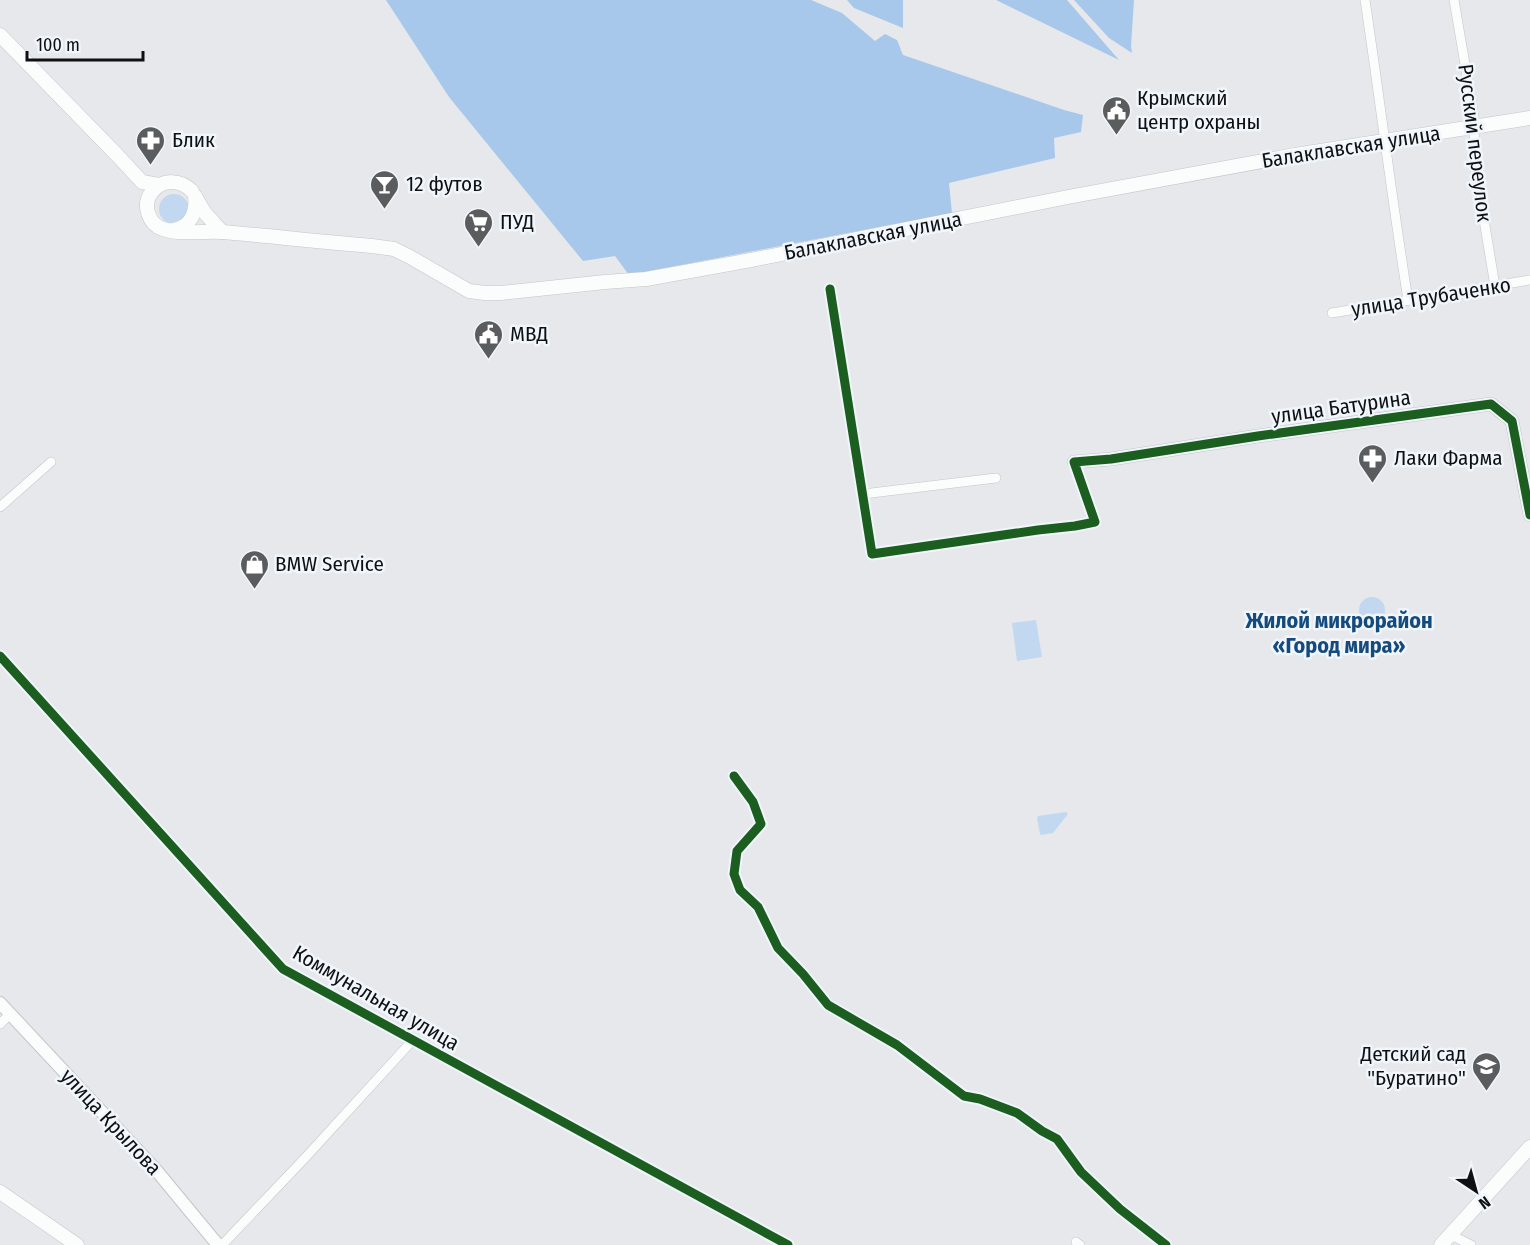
<svg xmlns="http://www.w3.org/2000/svg" width="1530" height="1245" viewBox="0 0 1530 1245" font-family="'Fira Sans Condensed',sans-serif">
  <style>
    .green { fill: #c2d8f0 }
    .forest { fill: #a7c8ea }
    .lines { fill: none; stroke-linecap: round; stroke-linejoin: round }
    .minor-casing { stroke: #c4c5c8; stroke-width: 10 }
    .tertiary-casing { stroke: #c4c5c8; stroke-width: 14 }
    .secondary-casing { stroke: #c4c5c8; stroke-width: 15 }
    .minor { stroke: #fbfcfc; stroke-width: 9 }
    .tertiary { stroke: #fbfcfc; stroke-width: 12 }
    .secondary { stroke: #fbfcfc; stroke-width: 14 }
    .cycleway-casing { stroke: #f0f6fc; stroke-width: 13 }
    .cycleway { stroke: #1b5e20; stroke-width: 9 }
    .labels { text-anchor: middle; dominant-baseline: central; stroke-width: 5; stroke-linejoin: round; paint-order: stroke }
    .poi-label { font-size: 21px; fill: #0e1012; stroke: #f0f6fc; text-anchor: start }
    .street-label { font-size: 21px; fill: #0e1012; stroke: #f0f6fc }
    .neighbourhood-label { font-size: 22px; font-weight: bold; fill: #154a7c; stroke: #f0f6fc }
  </style>
  <rect width="100%" height="100%" fill="#e6e8eb"/>
  <g class="green">
    <circle cx="174" cy="209" r="15"/>
    <circle cx="1372" cy="610" r="13"/>
    <polygon points="1036,620 1042,657 1017,661 1012,623"/>
    <polygon points="1066,812 1068,814 1053,833 1041,835 1040,834 1037,818 1038,816"/>
  </g>
  <g class="forest">
    <polygon points="386,0 811,0 842,13 875,41 885,34 897,40 903,55 1064,110 1083,115 1081,132 1054,138 1055,158 949,183 952,213 629,275 615,256 583,261 449,97"/>
    <polygon points="847,0 903,0 903,28 854,8"/>
    <polygon points="996,0 1067,0 1119,60"/>
    <polygon points="1074,0 1134,0 1131,46 1132,53 1109,38"/>
  </g>
  <g class="lines">
    <defs>
      <g id="minor">
        <path d="M1365 0C1380 100 1392 200 1408 300"/>
        <polyline points="1454,0 1474,117 1475,166 1495,286"/>
        <polyline points="830,289 872,554 1038,530 1075,526 1095,522 1074,462"/>
        <polyline points="1332,313 1530,280"/>
        <polyline points="863,494 996,478"/>
        <polyline points="0,507 51,462"/>
        <polyline points="0,656 283,969 788,1245"/>
        <polyline points="734,776 753,802 761,824 737,851 734,874 740,890 758,907 778,948 803,974 828,1005 897,1045 964,1096 980,1099 1017,1113 1042,1131 1057,1139 1081,1172 1120,1209 1166,1245"/>
        <polyline points="0,1024 10,1014"/>
        <polyline points="1449,1234 1471,1245"/>
        <polyline points="1076,1242 1080,1245"/>
        <polyline points="222,1245 305,1158 412,1041"/>
      </g>
      <g id="tertiary">
        <polyline points="1074,462 1111,459 1258,436 1491,404 1512,421 1530,515"/>
        <polyline points="0,1003 156,1170 218,1245"/>
      </g>
      <g id="secondary">
        <polyline points="0,35 118,156 142,182 159,185"/>
        <path d="M192 191C181 180 163 178 152 192 142 204 148 224 163 229 181 235 203 231 222 232 237 233 252 235 268 236 302 240 337 243 372 246L394 249 410 257 469 291 485 293H501L605 282 646 279 751 260 1068 197 1295 155 1530 118"/>
        <polyline points="196,198 205,213 222,232"/>
        <path d="M173 230C191 227 197 212 195 196"/>
        <polyline points="0,1192 77,1245"/>
        <polyline points="1441,1245 1530,1147"/>
      </g>
    </defs>
    <use href="#minor" class="minor-casing"/>
    <use href="#tertiary" class="tertiary-casing"/>
    <use href="#secondary" class="secondary-casing"/>
    <use href="#minor" class="minor"/>
    <use href="#tertiary" class="tertiary"/>
    <use href="#secondary" class="secondary"/>
    <defs>
      <g id="cycleway">
        <polyline points="830,289 872,554 1038,530 1075,526 1095,522 1074,462 1111,459 1258,436 1491,404 1512,421 1530,515"/>
        <polyline points="0,656 283,969 788,1245"/>
        <polyline points="734,776 753,802 761,824 737,851 734,874 740,890 758,907 778,948 803,974 828,1005 897,1045 964,1096 980,1099 1017,1113 1042,1131 1057,1139 1081,1172 1120,1209 1166,1245"/>
      </g>
    </defs>
    <use href="#cycleway" class="cycleway-casing"/>
    <use href="#cycleway" class="cycleway"/>
  </g>
  <defs>
    <symbol id="civic-pin" viewBox="-11 -11 22 30"><path d="M0 17L-7.5 6A9.5 9.5 0 1 1 7.5 6Z" fill="#5a5c5e" stroke="#f0f6fc"/><path d="M-.6-6.5H3V-4.5H.6V-3L4-1V1h2V6H-6V1h2V-1L-.6-3ZM-1.2 2.5V6h2.4V2.5Z" fill="#fff"/></symbol>
    <symbol id="pharmacy-pin" viewBox="-11 -11 22 30"><path d="M0 17L-7.5 6A9.5 9.5 0 1 1 7.5 6Z" fill="#5a5c5e" stroke="#f0f6fc"/><path d="M-2-6h4v4h4v4h-4v4h-4v-4h-4v-4h4Z" fill="#fff"/></symbol>
    <symbol id="bar-pin" viewBox="-11 -11 22 30"><path d="M0 17L-7.5 6A9.5 9.5 0 1 1 7.5 6Z" fill="#5a5c5e" stroke="#f0f6fc"/><path d="M-6-5H6L.8 .8V4.5H3.5V6h-7V4.5H-.8V.8Z" fill="#fff"/></symbol>
    <symbol id="supermarket-pin" viewBox="-11 -11 22 30"><path d="M0 17L-7.5 6A9.5 9.5 0 1 1 7.5 6Z" fill="#5a5c5e" stroke="#f0f6fc"/><path d="M-6-5.5h2.5l.6 2H6L4.5 2H-2.5L-4.4-4H-6ZM-1.5 3.2a1.3 1.3 0 1 0 .1 0ZM3 3.2a1.3 1.3 0 1 0 .1 0Z" fill="#fff"/></symbol>
    <symbol id="shop-pin" viewBox="-11 -11 22 30"><path d="M0 17L-7.5 6A9.5 9.5 0 1 1 7.5 6Z" fill="#5a5c5e" stroke="#f0f6fc"/><path d="M-5-2.5h2.3a2.7 3.5 0 0 1 5.4 0H5L5.5 6h-11ZM-1.5-2.5h3a1.5 2.3 0 0 0-3 0Z" fill="#fff"/></symbol>
    <symbol id="school-pin" viewBox="-11 -11 22 30"><path d="M0 17L-7.5 6A9.5 9.5 0 1 1 7.5 6Z" fill="#5a5c5e" stroke="#f0f6fc"/><path d="M0-5L7-2L0 1L-7-2ZM-4 1L0 2.5L4 1V4Q0 6-4 4Z" fill="#fff"/></symbol>
  </defs>
  <g fill-rule="evenodd">
    <use href="#civic-pin" x="1100" y="94" width="33" height="45"/>
    <use href="#pharmacy-pin" x="134" y="124" width="33" height="45"/>
    <use href="#bar-pin" x="368" y="168" width="33" height="45"/>
    <use href="#supermarket-pin" x="462" y="206" width="33" height="45"/>
    <use href="#civic-pin" x="472" y="318" width="33" height="45"/>
    <use href="#pharmacy-pin" x="1356" y="442" width="33" height="45"/>
    <use href="#shop-pin" x="238" y="548" width="33" height="45"/>
    <use href="#school-pin" x="1470" y="1050" width="33" height="45"/>
  </g>
  <g class="labels">
    <g class="poi-label">
      <text x="1137" y="98">Крымский<tspan x="1137" dy="24">центр охраны</tspan></text>
      <text x="172" y="140">Блик</text>
      <text x="406" y="184">12 футов</text>
      <text x="500" y="222">ПУД</text>
      <text x="510" y="334">МВД</text>
      <text x="1394" y="458">Лаки Фарма</text>
      <text x="275" y="564">BMW Service</text>
      <text x="1466" y="1054" text-anchor="end">Детский сад<tspan x="1466" dy="24">"Буратино"</tspan></text>
    </g>
    <g class="street-label">
      <text transform="translate(1475 143) rotate(83)">Русский переулок</text>
      <text transform="translate(1351 147) rotate(-9)">Балаклавская улица</text>
      <text transform="translate(873 236) rotate(-11)">Балаклавская улица</text>
      <text transform="translate(1431 297) rotate(-9)">улица Трубаченко</text>
      <text transform="translate(1341 407) rotate(-8)">улица Батурина</text>
      <text transform="translate(376 998) rotate(30)">Коммунальная улица</text>
      <text transform="translate(111 1122) rotate(47)">улица Крылова</text>
    </g>
    <g class="neighbourhood-label">
      <text x="1339" y="620">Жилой микрорайон<tspan x="1339" dy="25">«Город мира»</tspan></text>
    </g>
  </g>
  <g transform="translate(1476 1191) rotate(144)" stroke="#f0f6fc" stroke-width="4.5" paint-order="stroke">
  <path d="M0-4.5L10 22L0 15L-10 22Z" fill="#0e1012"/>
  <text y="-9" font-size="16" font-weight="bold" text-anchor="middle" fill="#0e1012">N</text>
  </g>
  <path d="M27 51v9h116v-9" fill="none" stroke="#0e1012" stroke-width="3"/>
  <text x="36" y="51" font-size="18" fill="#0e1012" stroke="#f0f6fc" stroke-width="4.5" paint-order="stroke">100 m</text>
</svg>
